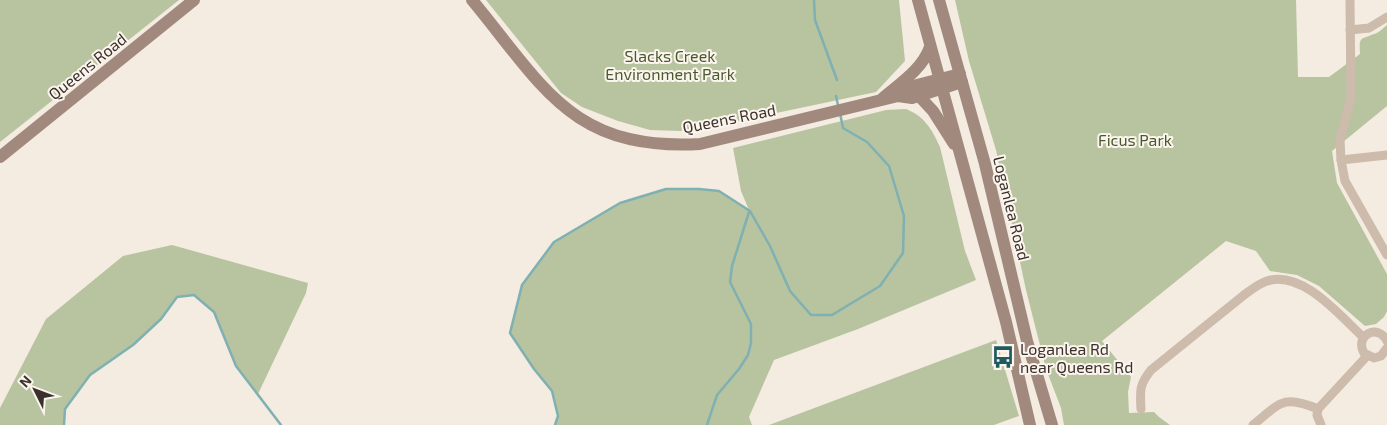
<svg xmlns="http://www.w3.org/2000/svg" width="1387" height="425" viewBox="0 0 1387 425" font-family="'Exo 2',sans-serif">
  <style>
    .green { fill: #b8c4a0 }
    .lines { fill: none; stroke-linecap: round; stroke-linejoin: round }
    .stream { stroke: #7fb0b2; stroke-width: 2.5 }
    .street { stroke: #cdbbac; stroke-width: 9 }
    .secondary { stroke: #a18a7d; stroke-width: 12 }
    .labels { text-anchor: middle; dominant-baseline: central; stroke-width: 4; stroke-linejoin: round; paint-order: stroke }
    .park-label { font-size: 16px; fill: #4a5a2e; stroke: #fbf5ee }
    .street-label { font-size: 16px; fill: #3b302b; stroke: #fbf5ee }
    .poi-label { font-size: 16px; fill: #3b302b; stroke: #fbf5ee; text-anchor: start }
  </style>
  <rect width="100%" height="100%" fill="#f4ebe1"/>
  <g class="green">
    <polygon points="0,0 179,0 0,142"/>
    <polygon points="486,0 899,0 905,61 876,92 719,125 680,131 650,130 618,121 582,107 561,93"/>
    <path d="M955 0H1296L1298 77H1329L1360 54C1359 36 1360 40 1374 34 1379 33 1383 28 1387 25V106L1332 151 1337 183 1387 274V311L1384 317 1376 324 1365 326 1319 286 1297 275 1270 271 1256 251 1226 241 1102 341 1131 377 1128 392 1129 413 1154 412 1159 417 1170 425H1064L1061 408 1048 374 1049 371 1043 368 1045 365 1026 290 996 150 969 61Z"/>
    <path d="M906 109C924 116 932 129 940 147L965 251 976 280 858 329 774 360 749 417 752 425H555L558 416 552 391 534 369 510 333 522 285 554 242 620 203 666 189H699L719 191 749 210 741 191 733 148 862 116 886 110Z"/>
    <polygon points="172,245 308,283 306,293 258,394 236,366 214,312 194,295 177,297 161,319 133,345 90,375 65,409 64,425 0,425 0,408 46,319 123,256"/>
    <polygon points="996,340 1019,416 994,425 769,425"/>
  </g>
  <g class="lines">
    <g class="stream">
      <polyline points="814,0 815,20 837,80"/>
      <polyline points="836,96 838,105"/>
      <polyline points="64,425 65,409 90,375 133,345 161,319 177,297 194,295 214,312 236,366 281,425"/>
      <polyline points="555,425 558,416 552,391 534,369 510,333 522,285 554,242 620,203 666,189 699,189 719,191 750,211 770,246 790,291 811,315 832,315 880,286 903,253 904,216 889,166 867,142 843,128 840,113"/>
      <polyline points="707,425 717,395 739,369 748,355 751,343 751,324 730,282 732,266 749,212"/>
    </g>
    <g class="street">
      <polyline points="1350,0 1351,98 1340,139 1341,160 1345,181 1387,255"/>
      <polyline points="1350,30 1369,28 1387,17"/>
      <polyline points="1341,160 1387,155"/>
      <path d="M1387 341C1378 323 1354 335 1364 353L1374 358 1381 356 1387 348"/>
      <path d="M1141 409C1140 391 1139 385 1151 370L1244 295C1251 290 1258 284 1267 281 1303 270 1340 316 1363 337"/>
      <path d="M1253 425C1280 403 1283 394 1318 409"/>
      <polyline points="1321,425 1317,415 1318,409 1367,356"/>
    </g>
    <g class="secondary">
      <path d="M472 0C544 87 572 151 700 144L898 96 912 98 962 82"/>
      <polyline points="918,0 1006,322 1030,425"/>
      <polyline points="939,0 985,164 1027,341 1052,425"/>
      <polyline points="898,96 909,87 960,74"/>
      <polyline points="919,96 933,111 954,144"/>
      <path d="M882 99C899 84 922 70 930 47"/>
      <polyline points="0,157 194,0"/>
    </g>
  </g>
  <defs>
    <symbol id="bus-bare" viewBox="-9 -9 18 18"><path d="M-5-6H5V4H4V6H2V4H-2V6H-4V4H-5ZM-3.5-4V0h7V-4ZM-3.5 1.2v1.5H-2V1.2ZM2 1.2v1.5H3.5V1.2Z" fill="#1f5a5e" stroke="#fbf5ee" stroke-width="2.5" paint-order="stroke"/></symbol>
  </defs>
  <g fill-rule="evenodd">
    <use href="#bus-bare" x="987" y="341" width="32" height="32"/>
  </g>
  <g class="labels">
    <g class="park-label">
      <text x="670" y="55">Slacks Creek<tspan x="670" dy="18">Environment Park</tspan></text>
      <text x="1135" y="139">Ficus Park</text>
    </g>
    <g class="street-label">
      <text transform="translate(87 66) rotate(-39)">Queens Road</text>
      <text transform="translate(729 118) rotate(-11)">Queens Road</text>
      <text transform="translate(1012 208) rotate(76)">Loganlea Road</text>
    </g>
    <g class="poi-label">
      <text x="1020" y="348">Loganlea Rd<tspan x="1020" dy="18">near Queens Rd</tspan></text>
    </g>
  </g>
  <g transform="translate(35 390) rotate(312)" stroke="#fbf5ee" stroke-width="4" paint-order="stroke">
  <path d="M0-4L9 19L0 12L-9 19Z" fill="#3b302b"/>
  <text y="-8" font-size="14" font-weight="bold" text-anchor="middle" fill="#3b302b">N</text>
  </g>
</svg>
